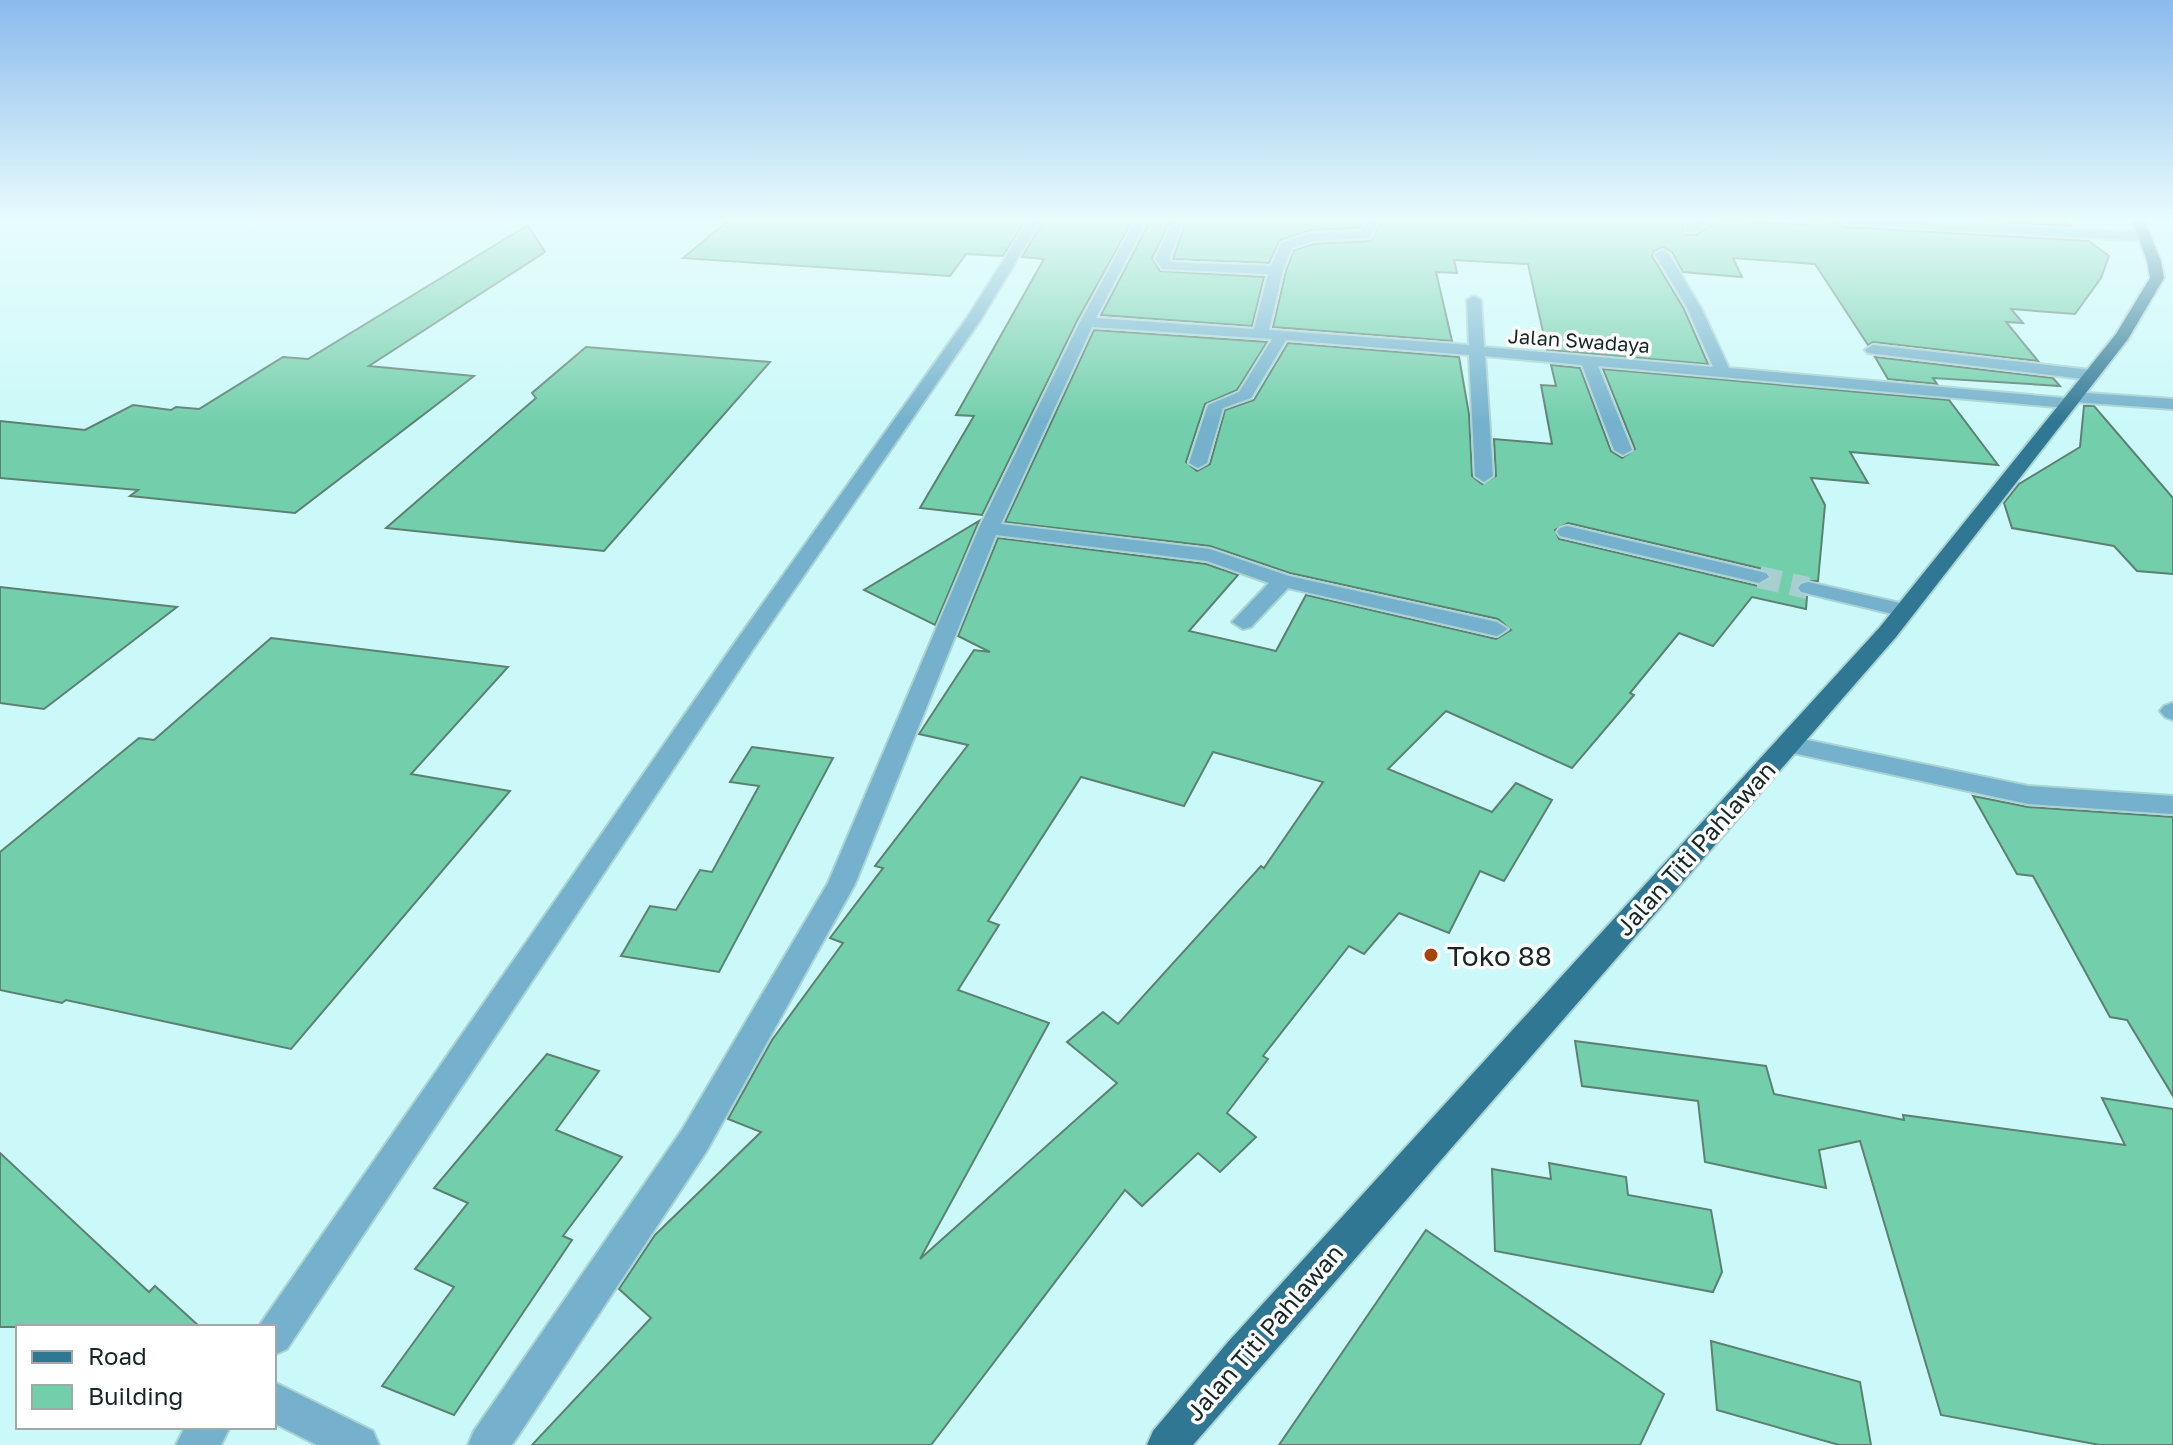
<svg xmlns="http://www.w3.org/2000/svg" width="2173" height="1445" viewBox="0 0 2173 1445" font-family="'Golos Text',sans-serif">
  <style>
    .building { fill: #73cfab; stroke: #5d8071; stroke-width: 2; fill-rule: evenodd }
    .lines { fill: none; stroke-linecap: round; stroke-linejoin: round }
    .street-tunnel { stroke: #a7cfcf; stroke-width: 22; stroke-dasharray: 22 11; stroke-linecap: butt }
    .street-casing { stroke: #aad3d3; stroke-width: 4 }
    .primary-casing { stroke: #aad3d3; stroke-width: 4 }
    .street { fill: #75b1cc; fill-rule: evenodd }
    .primary { fill: #307793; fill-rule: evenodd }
    .poi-dot { fill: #a7440c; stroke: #fff; stroke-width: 3 }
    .labels { text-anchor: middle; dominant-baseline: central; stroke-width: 7; stroke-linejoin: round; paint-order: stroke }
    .far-street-label { font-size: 20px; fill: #152626; stroke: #fff }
    .street-label { font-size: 24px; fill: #152626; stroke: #fff }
    .near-poi-label { font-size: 28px; fill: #152626; stroke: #fff; text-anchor: start }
  </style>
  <rect width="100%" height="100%" fill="#cbf9f9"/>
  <g class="building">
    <polygon points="729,220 1026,220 1003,256 966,254 950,276 683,258"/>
    <polygon points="1044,220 1364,220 1359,228 1311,230 1280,240 1269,263 1173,259 1184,227 1170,222 1152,258 1160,271 1264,277 1252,326 1101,315 1147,227 1145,223 1133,220 1077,321 982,515 920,508 974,416 956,415 1044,259 1022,257"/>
    <polygon points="1382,220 1693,220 1683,226 1686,235 1696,235 1717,220 1807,225 1803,220 1837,222 1845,227 2089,241 2109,256 2101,278 2075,314 2011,309 2023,323 2006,322 2038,361 1873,342 1868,345 1815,264 1733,258 1742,277 1683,272 1672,252 1663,247 1654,251 1652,256 1684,309 1708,364 1547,350 1528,264 1454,260 1457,273 1436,272 1452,341 1273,327 1286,271 1294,250 1314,244 1370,241"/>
    <polygon points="1983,220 2062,220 2070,226 1985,221"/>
    <polygon points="528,225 545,252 369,366 474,376 295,513 130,496 138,490 0,478 0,421 85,430 133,405 171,410 176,407 199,409 283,357 308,359"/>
    <path d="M1094 330 1267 342 1237 390 1205 404 1186 462 1197 471 1210 464 1225 410 1254 400 1288 343 1459 357 1469 414 1472 476 1482 484 1496 476 1494 439 1552 444 1541 385 1556 386 1551 365 1580 368 1611 451 1622 458 1635 449 1603 369 1949 400 1998 465 1850 452 1868 483 1811 478 1825 505 1818 581H1800L1795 588 1799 594 1807 597 1806 609 1752 597 1713 646 1679 633 1630 693 1634 695 1572 768 1446 711 1388 769 1492 812 1516 783 1552 800 1504 881 1480 871 1449 933 1399 913 1364 954 1349 946 1263 1056 1268 1059 1227 1113 1256 1137 1220 1172 1198 1153 1142 1206 1125 1190 931 1445H532L651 1318 619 1289 655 1235 761 1132 728 1119 772 1040 843 943 830 938 883 868 875 866 968 745 919 734 974 650 990 652 958 636 998 538 1206 564 1238 575 1189 631 1276 651 1306 595 1496 639 1511 630 1498 619 1290 573 1210 546 1005 522ZM1568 523 1767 570 1772 578 1758 586 1559 539 1555 530ZM1213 752 1323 782 1264 868 1261 866 1118 1024 1103 1012 1067 1042 1117 1083 920 1259 1049 1023 958 990 999 925 988 921 1081 777 1184 806Z"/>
    <polygon points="586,347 770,362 604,551 386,528 536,398 532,393"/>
    <polygon points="1875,357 2053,378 2060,386 1933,378 1937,384 1888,379"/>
    <polygon points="2084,406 2094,406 2173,498 2173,574 2137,571 2114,546 2012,528 2004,503 2019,484 2080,447"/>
    <polygon points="979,521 935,625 864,590"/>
    <polygon points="0,587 177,607 44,709 0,703"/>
    <polygon points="271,638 508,667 411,774 510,791 291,1049 66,1000 62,1003 0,990 0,852 139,738 154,740"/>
    <polygon points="752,747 833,758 719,972 621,956 650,906 676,910 700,870 712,872 759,786 730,782"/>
    <polygon points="1973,796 2028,807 2173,817 2173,1096 2127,1020 2110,1017 2033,876 2017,874"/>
    <polygon points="1575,1041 1766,1066 1774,1094 1904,1120 1903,1115 2125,1145 2102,1098 2173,1109 2173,1445 2100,1445 1941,1415 1860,1141 1819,1150 1826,1188 1705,1162 1698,1101 1582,1086"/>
    <polygon points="547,1054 599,1071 556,1130 622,1157 563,1236 572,1240 454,1415 382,1386 454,1287 415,1269 468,1203 434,1188"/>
    <polygon points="0,1153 149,1292 155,1286 200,1327 0,1327"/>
    <polygon points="1549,1163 1626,1177 1628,1195 1711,1210 1722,1272 1713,1292 1495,1251 1492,1169 1551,1179"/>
    <polygon points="1426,1230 1664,1394 1640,1445 1279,1445"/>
    <polygon points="1711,1341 1860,1382 1871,1445 1839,1445 1717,1410"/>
  </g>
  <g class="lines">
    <polyline class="street-tunnel" points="1759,577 1808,588"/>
    <defs>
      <g id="street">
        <polygon points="1029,220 1041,220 981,319 753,649 287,1349 274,1355 274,1327 259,1327 261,1323 734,644 967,318"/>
        <polygon points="1367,220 1379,220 1370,238 1313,241 1292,248 1283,270 1269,330 1469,345 1467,300 1474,296 1481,300 1484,347 1713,367 1687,308 1655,254 1662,250 1669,254 1701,308 1729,368 2064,398 2072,392 2173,399 2173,409 2075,402 2067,408 1598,366 1632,450 1623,455 1614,450 1582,365 1485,356 1493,476 1484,482 1475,476 1469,355 1286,340 1251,398 1223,408 1207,463 1198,468 1189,463 1208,405 1239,392 1272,339 1092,327 1001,524 1210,549 1289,576 1497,622 1508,629 1497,636 1288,588 1251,627 1243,629 1232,622 1269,583 1207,561 996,535 855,884 706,1152 512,1445 468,1445 474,1431 682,1130 828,883 979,528 1080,322 1134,223 1144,226 1096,318 1254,329 1268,274 1162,269 1155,259 1171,225 1181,228 1169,259 1171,262 1271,266 1281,243 1311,233 1361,231"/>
        <polygon points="1699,220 1714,220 1694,232 1686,232 1686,226"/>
        <polygon points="1839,220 1905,220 2146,233 2152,237 2146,241 1845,224"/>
        <polygon points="1873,345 2091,370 2099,375 2091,380 1868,353 1865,350"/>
        <polygon points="1567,526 1766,573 1769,577 1759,583 1560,536 1557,532 1560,528"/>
        <polygon points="1808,582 1913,606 1916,611 1905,617 1801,592 1798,588 1801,584"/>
        <polygon points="2172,703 2173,704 2173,720 2165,717 2160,711 2164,706"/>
        <polygon points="1788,736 2028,786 2173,796 2173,814 2028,804 1779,750 1776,744 1779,738"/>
        <polygon points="274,1382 373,1431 379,1445 317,1445 274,1423"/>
        <polygon points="185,1427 230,1427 221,1445 176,1445"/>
      </g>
      <polygon id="primary" points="2132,220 2144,220 2161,261 2164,278 2128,339 1896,637 1193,1445 1147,1445 1153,1431 1228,1342 1880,627 2116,334 2150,278 2147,261"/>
    </defs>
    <use href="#street" class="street-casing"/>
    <use href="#primary" class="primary-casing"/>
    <use href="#street" class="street"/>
    <use href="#primary" class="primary"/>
  </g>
  <linearGradient id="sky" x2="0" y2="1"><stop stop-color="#8bbaed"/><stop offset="0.52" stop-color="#e8fcfc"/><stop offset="1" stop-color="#e8fcfc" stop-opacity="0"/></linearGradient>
  <rect width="2173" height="422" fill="url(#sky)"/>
  <circle class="poi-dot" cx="1431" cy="955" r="8"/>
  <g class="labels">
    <g class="far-street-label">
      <text transform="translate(1579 340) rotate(4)">Jalan Swadaya</text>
    </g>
    <g class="street-label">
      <text transform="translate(1695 848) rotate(-48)">Jalan Titi Pahlawan</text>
      <text transform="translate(1264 1332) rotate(-49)">Jalan Titi Pahlawan</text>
    </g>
    <g class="near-poi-label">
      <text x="1447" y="955">Toko 88</text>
    </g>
  </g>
  <rect x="16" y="1325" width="260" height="104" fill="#ffffff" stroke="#a1a8a8" stroke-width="2"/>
  <rect x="32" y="1351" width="40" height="12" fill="#307793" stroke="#a1a8a8" stroke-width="2"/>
  <text x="88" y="1365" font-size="24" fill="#152626">Road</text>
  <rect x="32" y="1385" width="40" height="24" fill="#73cfab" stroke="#a1a8a8" stroke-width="2"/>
  <text x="88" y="1405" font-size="24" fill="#152626">Building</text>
</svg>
